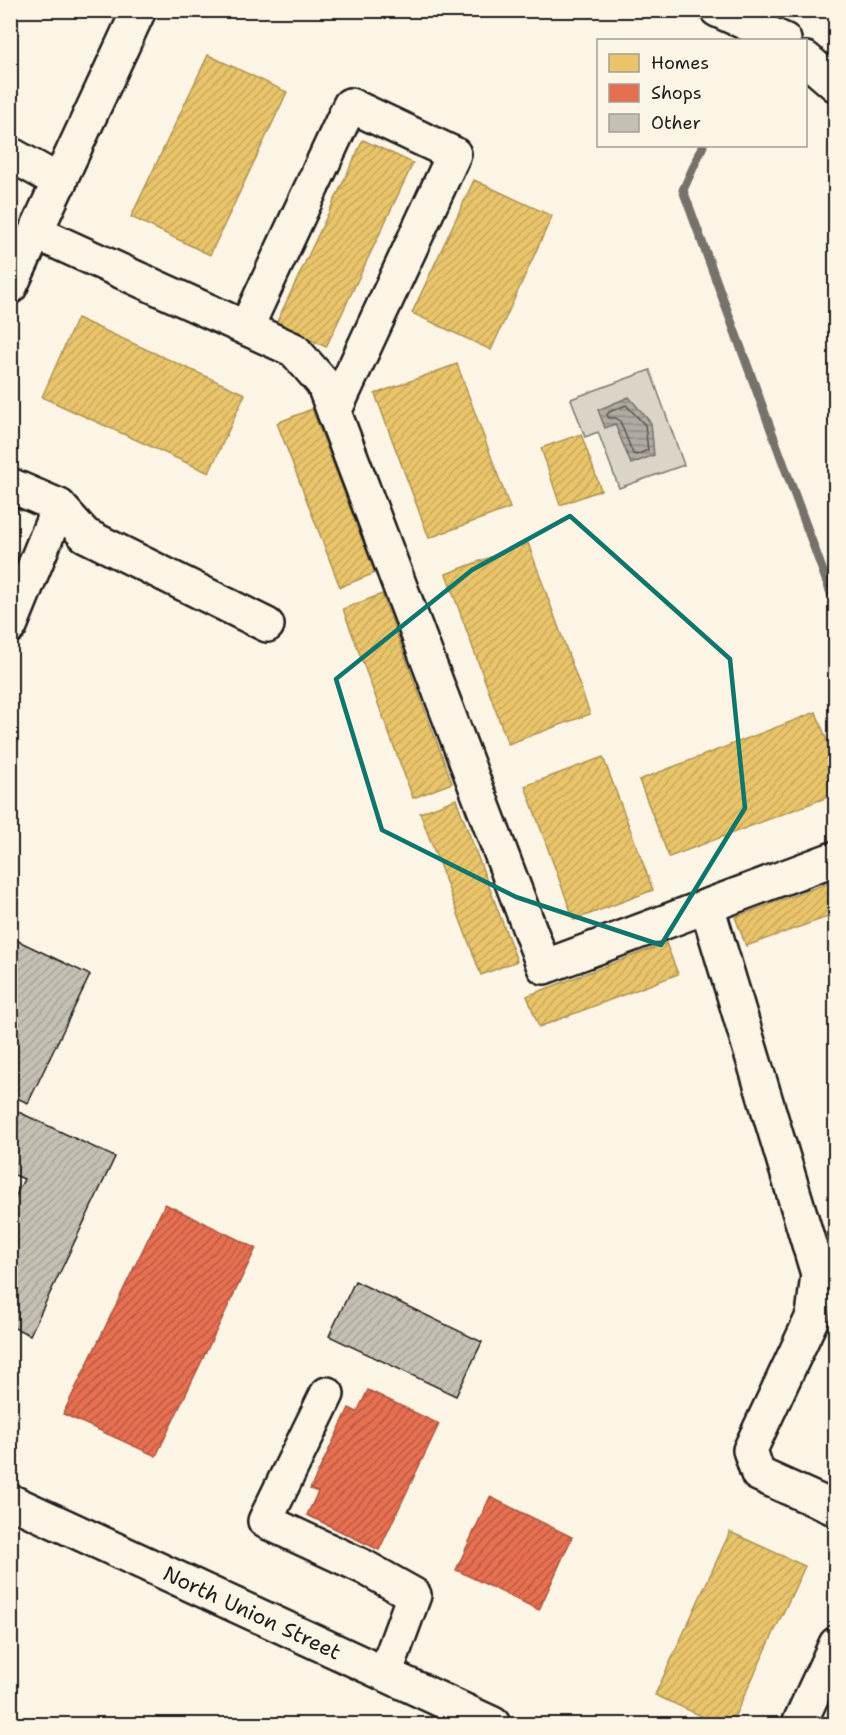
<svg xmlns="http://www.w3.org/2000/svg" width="846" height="1735" viewBox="0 0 846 1735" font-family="'Shantell Sans',sans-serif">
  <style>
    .park { fill: #dbd5c8; stroke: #7c7872; stroke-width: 1.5 }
    .water { fill: url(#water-rules); stroke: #75726c; stroke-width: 1.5 }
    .homes { fill: url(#homes-hatch); stroke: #ac9253; stroke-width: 1.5 }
    .shops { fill: url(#shops-hatch); stroke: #aa5641; stroke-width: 1.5 }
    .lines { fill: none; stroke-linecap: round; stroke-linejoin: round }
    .shore { stroke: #575551; stroke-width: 1.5 }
    .stream { stroke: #75726c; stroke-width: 9 }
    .building { fill: url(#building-hatch); stroke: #1c1c1c; stroke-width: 1.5 }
    .minor-casing { stroke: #1c1c1c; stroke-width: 38 }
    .major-casing { stroke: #1c1c1c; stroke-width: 38 }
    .minor { stroke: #fcf5e5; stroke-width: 33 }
    .major { stroke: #fcf5e5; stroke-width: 33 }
    .marked { fill: none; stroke: #0f766e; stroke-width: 4.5; stroke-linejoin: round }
    .labels { text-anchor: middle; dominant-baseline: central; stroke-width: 6; stroke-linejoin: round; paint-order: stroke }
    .street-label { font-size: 21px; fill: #1c1c1c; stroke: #fcf5e5 }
  </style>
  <defs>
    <pattern id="water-rules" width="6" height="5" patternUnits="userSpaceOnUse" patternTransform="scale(1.5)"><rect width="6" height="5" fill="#b0aba1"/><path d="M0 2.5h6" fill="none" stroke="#8e8a82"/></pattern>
    <pattern id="homes-hatch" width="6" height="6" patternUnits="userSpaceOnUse" patternTransform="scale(1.5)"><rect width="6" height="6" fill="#e9c46a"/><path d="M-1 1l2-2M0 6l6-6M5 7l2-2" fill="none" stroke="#c7a85b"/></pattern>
    <pattern id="shops-hatch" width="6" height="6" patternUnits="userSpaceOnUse" patternTransform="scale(1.5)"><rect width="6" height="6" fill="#e76f51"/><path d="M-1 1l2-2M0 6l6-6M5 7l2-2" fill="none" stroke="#ba5a42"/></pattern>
    <pattern id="building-hatch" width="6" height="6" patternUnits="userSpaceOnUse" patternTransform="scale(1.5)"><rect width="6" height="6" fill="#c4c0b3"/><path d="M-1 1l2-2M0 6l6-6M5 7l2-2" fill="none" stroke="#a8a499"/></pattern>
  </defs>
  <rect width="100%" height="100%" fill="#fcf5e5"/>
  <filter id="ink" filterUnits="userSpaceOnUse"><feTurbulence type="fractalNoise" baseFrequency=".0167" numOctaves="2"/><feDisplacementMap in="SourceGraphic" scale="12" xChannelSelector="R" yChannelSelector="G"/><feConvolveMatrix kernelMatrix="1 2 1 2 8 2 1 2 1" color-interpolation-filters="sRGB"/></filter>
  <g filter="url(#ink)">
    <polygon class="park" points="650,370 684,465 619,488 598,432 585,437 571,399"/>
    <polygon class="water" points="629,397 651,423 654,455 631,464 615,424 605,428 598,410"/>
    <g class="homes">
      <polygon points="208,55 287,92 210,255 131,217"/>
      <polygon points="363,140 413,163 326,347 276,324"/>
      <polygon points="474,180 552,216 491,350 412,313"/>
      <polygon points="77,318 245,394 209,473 42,397"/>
      <polygon points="457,364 510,508 429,538 375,394"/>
      <polygon points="312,409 375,573 340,587 277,423"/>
      <polygon points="581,434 601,490 560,505 541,448"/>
      <polygon points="528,543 590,714 508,744 446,574"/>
      <polygon points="382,594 452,783 413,798 343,609"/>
      <polygon points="816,712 836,764 836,794 669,857 639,780"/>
      <polygon points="603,757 653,890 574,920 525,786"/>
      <polygon points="456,799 517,961 481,975 420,813"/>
      <polygon points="836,880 836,914 746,946 735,917"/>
      <polygon points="666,943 678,974 539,1027 527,996"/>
      <polygon points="730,1532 805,1566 731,1724 719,1724 655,1695"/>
    </g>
    <g class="shops">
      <polygon points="165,1204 256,1248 156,1456 63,1414"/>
      <polygon points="368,1390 439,1424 379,1550 307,1515 318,1492 310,1489 349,1408 357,1412"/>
      <polygon points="490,1497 572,1537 539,1610 456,1570"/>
    </g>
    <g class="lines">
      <polygon class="shore" points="626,405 645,425 648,450 636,455 633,454 620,421 616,418 609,418 607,415 609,412"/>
      <polyline class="stream" points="703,146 683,190 836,607"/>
    </g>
    <g class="building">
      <polygon points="10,937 90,975 28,1103 10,1095"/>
      <polygon points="10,1108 115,1157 30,1335 10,1326 10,1208 24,1179 10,1173"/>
      <polygon points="355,1281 482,1342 456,1396 329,1336"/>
    </g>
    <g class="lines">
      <defs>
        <g id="minor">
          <polyline points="717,10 784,40"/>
          <polyline points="806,59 836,85"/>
          <polyline points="10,154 60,182"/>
          <polyline points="37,233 294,350 323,383 544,967 836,858"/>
          <polyline points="246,328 350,105 454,154 334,412"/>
          <polyline points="10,485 59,506 85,535 267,625"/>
          <polyline points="10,626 59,506"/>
          <polyline points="707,906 818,1274 813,1316 750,1450 758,1474 836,1509"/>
          <polyline points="327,1394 265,1521 364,1567 414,1595 385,1674"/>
          <polyline points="799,1724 836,1644"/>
        </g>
        <g id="major">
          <polyline points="10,287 139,10"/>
          <polyline points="10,1501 493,1724"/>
        </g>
      </defs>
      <use href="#minor" class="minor-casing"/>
      <use href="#major" class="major-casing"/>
      <use href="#minor" class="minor"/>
      <use href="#major" class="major"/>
    </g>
  </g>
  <path class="marked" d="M570 516 730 659 745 808 661 945 516 897 382 830 336 679 472 570Z"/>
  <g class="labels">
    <g class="street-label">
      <text transform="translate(252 1613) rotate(25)">North Union Street</text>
    </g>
  </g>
  <rect width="846" height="1735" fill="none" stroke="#fcf5e5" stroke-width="36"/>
  <rect x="18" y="18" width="810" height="1699" fill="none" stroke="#1c1c1c" stroke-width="2" filter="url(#ink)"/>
  <rect x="597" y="39" width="210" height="108" fill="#fcf5e5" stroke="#a29e95" stroke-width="1.5"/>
  <rect x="609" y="54" width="30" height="18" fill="#e9c46a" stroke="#a29e95" stroke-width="1.5"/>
  <text x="651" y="69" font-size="18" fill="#1c1c1c">Homes</text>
  <rect x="609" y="84" width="30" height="18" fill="#e76f51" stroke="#a29e95" stroke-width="1.5"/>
  <text x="651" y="99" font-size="18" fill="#1c1c1c">Shops</text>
  <rect x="609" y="114" width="30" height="18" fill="#c4c0b3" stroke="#a29e95" stroke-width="1.5"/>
  <text x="651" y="129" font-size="18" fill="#1c1c1c">Other</text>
</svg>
